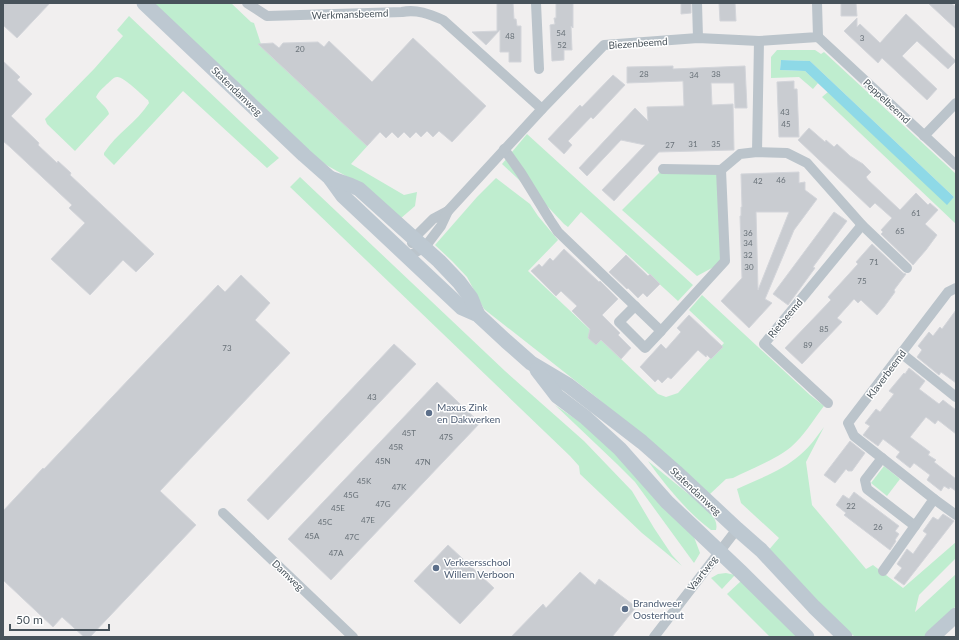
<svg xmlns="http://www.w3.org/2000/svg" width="959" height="640" viewBox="0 0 959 640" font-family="Lato,sans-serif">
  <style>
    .green { fill: #bfedcf }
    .water { fill: #8ed9e7 }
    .building { fill: #c9ccd1; stroke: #d3d5da; fill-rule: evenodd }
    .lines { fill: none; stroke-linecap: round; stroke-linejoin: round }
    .minor { stroke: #bbc4cb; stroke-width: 10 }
    .secondary { stroke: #bdc8d1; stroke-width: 15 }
    .service-dot { fill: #5c6f8a; stroke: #fff; stroke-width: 1.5 }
    .labels { text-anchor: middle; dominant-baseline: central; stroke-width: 3; stroke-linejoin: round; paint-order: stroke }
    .number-label { font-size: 8px; fill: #687178 }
    .street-label { font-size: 10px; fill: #48535b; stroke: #fff }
    .service-label { font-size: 10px; fill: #4e5e75; stroke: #fff; text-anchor: start }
  </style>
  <rect width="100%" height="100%" fill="#f1efef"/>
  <g class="green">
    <polygon points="153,3 231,3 251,22 254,23 262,47 371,142 351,164 404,195 417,192 415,206 400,219 355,181 328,166 319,160"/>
    <path d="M129 16 279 158 267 168 183 91 114 165 104 155V153C116 134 137 122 149 103L148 100C143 96 123 76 117 77 113 77 110 82 107 84 103 88 99 91 96 97 100 103 108 108 109 114L75 151 47 124 45 119 49 115 94 69 123 36 117 30Z"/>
    <polygon points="777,50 815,50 821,54 824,52 956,174 956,224 822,97 828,92 947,204 954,197 810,61 781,60 780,70 805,71 818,83 813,89 799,77 771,78 771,57"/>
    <polygon points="527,134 693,285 678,301 581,212 568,227 564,224 549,208 502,164"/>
    <polygon points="663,169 721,170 725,261 697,276 622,210"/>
    <polygon points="300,177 505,371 584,441 632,491 654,528 672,555 682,566 642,533 580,474 579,466 570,456 290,187"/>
    <path d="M496 178 530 204 538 216 558 240 528 271 658 394 666 397 678 393 724 343 689 310 702 295 810 395 824 406C814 419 804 436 791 447 777 459 750 469 733 478L726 479 710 494 596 397 484 309 467 277 452 261 435 245 477 197Z"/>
    <polygon points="555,405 589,428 626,462 694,537 700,553 694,563 635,482 617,464"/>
    <path d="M824 427 806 462 812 505 866 569 873 565 903 588 956 542V558L919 595 915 612 956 574V606L924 637H855L847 630 767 552 779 538 741 503 737 489C758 479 782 471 800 455 810 447 817 436 824 427Z"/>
    <path d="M648 461 708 510C713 516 718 522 716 530H711C686 511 666 486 648 461Z"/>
    <polygon points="884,466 900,479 887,496 871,483"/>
    <polygon points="726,573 735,575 722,589 711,578 718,574"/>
    <polygon points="741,581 799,637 770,637 727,594"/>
  </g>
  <polygon class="water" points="781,60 810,61 954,197 947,205 805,71 780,70"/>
  <g class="building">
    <polygon points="3,3 50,3 17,38 3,25"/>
    <polygon points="497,3 513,3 514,19 516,19 517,26 521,26 521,62 509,62 509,52 500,52 500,30 486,45 472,32 497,31"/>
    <polygon points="556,3 573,3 573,28 571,26 572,50 564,50 564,60 552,61 550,25 555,24 554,18 556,18"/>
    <polygon points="681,3 691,3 691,13 681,14"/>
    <polygon points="719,3 735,3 736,21 720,21"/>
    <polygon points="841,3 856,3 857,16 841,16"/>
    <polygon points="928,3 951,3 956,7 956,29"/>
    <polygon points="906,14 956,61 948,69 917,41 902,56 937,89 927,100 882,58 878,63 844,31 857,18 857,27 860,24 880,43"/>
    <polygon points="413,38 486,106 452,142 439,131 433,137 427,131 421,137 416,132 410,138 404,132 398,138 392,132 386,138 380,132 367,146 258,44 273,43 279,48 283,43 318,42 324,47 329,41 372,82"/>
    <polygon points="3,61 20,77 17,80 32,94 11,116 39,143 38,145 57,163 58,161 71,173 70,175 154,254 136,272 123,260 90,295 51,259 85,223 69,208 72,205 10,147 3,141"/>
    <polygon points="673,66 673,69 745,66 747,108 735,108 734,83 711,83 712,105 733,104 734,150 659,152 614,201 602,190 645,145 621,140 587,176 579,168 635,108 648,121 647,107 684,106 683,81 627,83 627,67"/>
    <polygon points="613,75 625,85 593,119 591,117 568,141 572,145 564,154 548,139 580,105 582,107"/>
    <polygon points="794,81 794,89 797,89 799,137 779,137 777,82"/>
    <polygon points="809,128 825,142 826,140 834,147 837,144 850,156 863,164 871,172 866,177 868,180 900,210 916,193 928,205 930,203 938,210 925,224 937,235 926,250 913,265 881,234 883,232 881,230 892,218 875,203 870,208 798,140"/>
    <path d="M799 172V183L805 182V190L817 199 794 230 765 299 772 303 749 328 721 301 742 278 740 216H741V207H742L741 174ZM756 212H789L758 290 757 249Z"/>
    <polygon points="834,212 847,221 813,267 815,268 788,305 773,294"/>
    <polygon points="872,244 903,273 906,274 894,290 895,292 884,307 877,315 861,300 858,303 854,299 837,318 842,322 802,364 785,348 831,300 828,297 858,264 856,262"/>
    <polygon points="564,249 599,282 600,281 618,299 602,315 620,333 618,335 631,348 621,359 601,340 596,345 588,338 590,329 572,311 577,306 561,291 556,296 531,271 539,264 542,267 550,258 553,261"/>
    <polygon points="626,255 648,276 650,274 660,284 647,297 643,293 638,298 628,288 627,289 609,272"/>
    <polygon points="241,275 270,303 255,320 290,353 160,491 196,525 90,637 84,637 62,617 53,627 3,580 3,511 43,468 44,469 218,285 225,292"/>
    <polygon points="956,310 956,383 941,372 939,375 917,357 922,350 918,346 929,332 933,336 940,327 942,329"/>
    <polygon points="689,315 723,347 711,359 707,355 706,357 698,350 671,379 668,377 662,383 658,379 655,382 640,367 661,344 666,349 681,332 677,328"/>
    <polygon points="394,344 416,364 268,520 247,500"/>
    <polygon points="909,368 925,381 919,389 939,404 943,400 956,410 956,434 938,420 935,424 926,417 910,437 930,452 928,455 936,460 934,462 956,479 956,491 950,487 949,489 944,486 941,491 927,480 930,475 914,463 910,468 896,457 900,452 883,439 878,446 863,435 870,426 865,423 876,409 880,412 894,394 889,391 904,373 905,374"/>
    <polygon points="437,382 480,423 331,580 288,539"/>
    <polygon points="850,441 865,453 852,471 848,471 846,469 835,483 824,475"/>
    <polygon points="854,492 899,526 895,531 899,534 895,540 896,541 890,550 844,515 846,513 836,505 843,495 849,499"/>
    <polygon points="943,514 954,521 904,585 894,578 902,568 897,564 907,549 913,554 927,534 923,531 933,517 938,520"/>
    <polygon points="448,545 494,588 460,624 414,581"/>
    <polygon points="580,572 595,585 599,579 636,607 612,637 511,637 543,604 546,608"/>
  </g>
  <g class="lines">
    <g class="minor">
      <path d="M247 3 267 16 402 12C417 9 429 14 443 20L542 109"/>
      <polyline points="536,3 539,69"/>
      <polyline points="697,3 698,38"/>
      <polyline points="818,37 956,165"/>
      <polyline points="924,136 956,103"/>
      <polyline points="504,149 521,173 550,220 558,232 661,331 725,261 721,170"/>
      <polyline points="757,152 759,41"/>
      <polyline points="663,169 721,170 740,154 757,152 787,153 807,163 862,225 907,268"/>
      <polyline points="412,243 414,238 433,219 448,211"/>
      <polyline points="407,257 425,247 441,226 448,211 542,109 604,45 698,38 759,41 818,37 817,3"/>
      <polyline points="635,306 619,322 645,348 661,331"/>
      <polyline points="901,353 956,397"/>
      <polyline points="828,403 764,344 862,225"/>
      <polyline points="882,458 865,480 867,489 915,526"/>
      <polyline points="934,499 956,515"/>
      <polyline points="223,513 353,637"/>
      <polyline points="883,571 934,499 854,436 848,423 948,292 956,288"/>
      <polyline points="654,637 737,529"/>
    </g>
    <g class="secondary">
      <polyline points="144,3 304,155 330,178 343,196 462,308 478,315 506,341 531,363 568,385 642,442 676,472 737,529 761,550 814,607 845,637"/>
      <polyline points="330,178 350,185 359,189 439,261 459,282 471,298 478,315"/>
      <polyline points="537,370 557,396 585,417 620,449 667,502 741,572 807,637"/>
      <polyline points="932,637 956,615"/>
    </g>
  </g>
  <g class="service-dot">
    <circle cx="429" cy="413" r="4"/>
    <circle cx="436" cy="568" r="4"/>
    <circle cx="625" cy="609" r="4"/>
  </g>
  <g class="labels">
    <g class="number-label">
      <text x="561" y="33">54</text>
      <text x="510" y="36">48</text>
      <text x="862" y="38">3</text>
      <text x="562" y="45">52</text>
      <text x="300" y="49">20</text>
      <text x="644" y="74">28</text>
      <text x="716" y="74">38</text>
      <text x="694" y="75">34</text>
      <text x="785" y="112">43</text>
      <text x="786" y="124">45</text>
      <text x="693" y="144">31</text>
      <text x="716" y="144">35</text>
      <text x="670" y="145">27</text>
      <text x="781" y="180">46</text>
      <text x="758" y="181">42</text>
      <text x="916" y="213">61</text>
      <text x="900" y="231">65</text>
      <text x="748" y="233">36</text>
      <text x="748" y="243">34</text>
      <text x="748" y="255">32</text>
      <text x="874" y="262">71</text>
      <text x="749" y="267">30</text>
      <text x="862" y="281">75</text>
      <text x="824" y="329">85</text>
      <text x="808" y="345">89</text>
      <text x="227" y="348">73</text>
      <text x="372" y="397">43</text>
      <text x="409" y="433">45T</text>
      <text x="446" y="437">47S</text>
      <text x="396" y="447">45R</text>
      <text x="383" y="461">45N</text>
      <text x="423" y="462">47N</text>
      <text x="364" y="481">45K</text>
      <text x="399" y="487">47K</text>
      <text x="351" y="495">45G</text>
      <text x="383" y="504">47G</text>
      <text x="851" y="506">22</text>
      <text x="338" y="508">45E</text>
      <text x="368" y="520">47E</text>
      <text x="325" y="522">45C</text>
      <text x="878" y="527">26</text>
      <text x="312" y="536">45A</text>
      <text x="352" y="537">47C</text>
      <text x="336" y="553">47A</text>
    </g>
    <g class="street-label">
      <text transform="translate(350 14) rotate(-2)">Werkmansbeemd</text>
      <text transform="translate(638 43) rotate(-4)">Biezenbeemd</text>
      <text transform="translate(237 91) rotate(44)">Statendamweg</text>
      <text transform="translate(887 101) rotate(43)">Peppelbeemd</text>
      <text transform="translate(785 318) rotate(-50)">Rietbeemd</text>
      <text transform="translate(886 374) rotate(-53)">Klaverbeemd</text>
      <text transform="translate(696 491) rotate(43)">Statendamweg</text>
      <text transform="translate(702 573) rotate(-52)">Vaartweg</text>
      <text transform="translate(288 575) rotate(44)">Damweg</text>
    </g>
    <g class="service-label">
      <text x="437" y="407">Maxus Zink<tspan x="437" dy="12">en Dakwerken</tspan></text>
      <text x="444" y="562">Verkeersschool<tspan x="444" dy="12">Willem Verboon</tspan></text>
      <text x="633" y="603">Brandweer<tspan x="633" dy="12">Oosterhout</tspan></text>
    </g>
  </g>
  <rect width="959" height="640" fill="none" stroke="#48535b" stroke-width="8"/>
  <path d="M10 624v6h99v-6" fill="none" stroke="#48535b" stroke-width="2"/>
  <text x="16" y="624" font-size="12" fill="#48535b" stroke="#ffffff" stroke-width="3" paint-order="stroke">50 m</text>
</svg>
